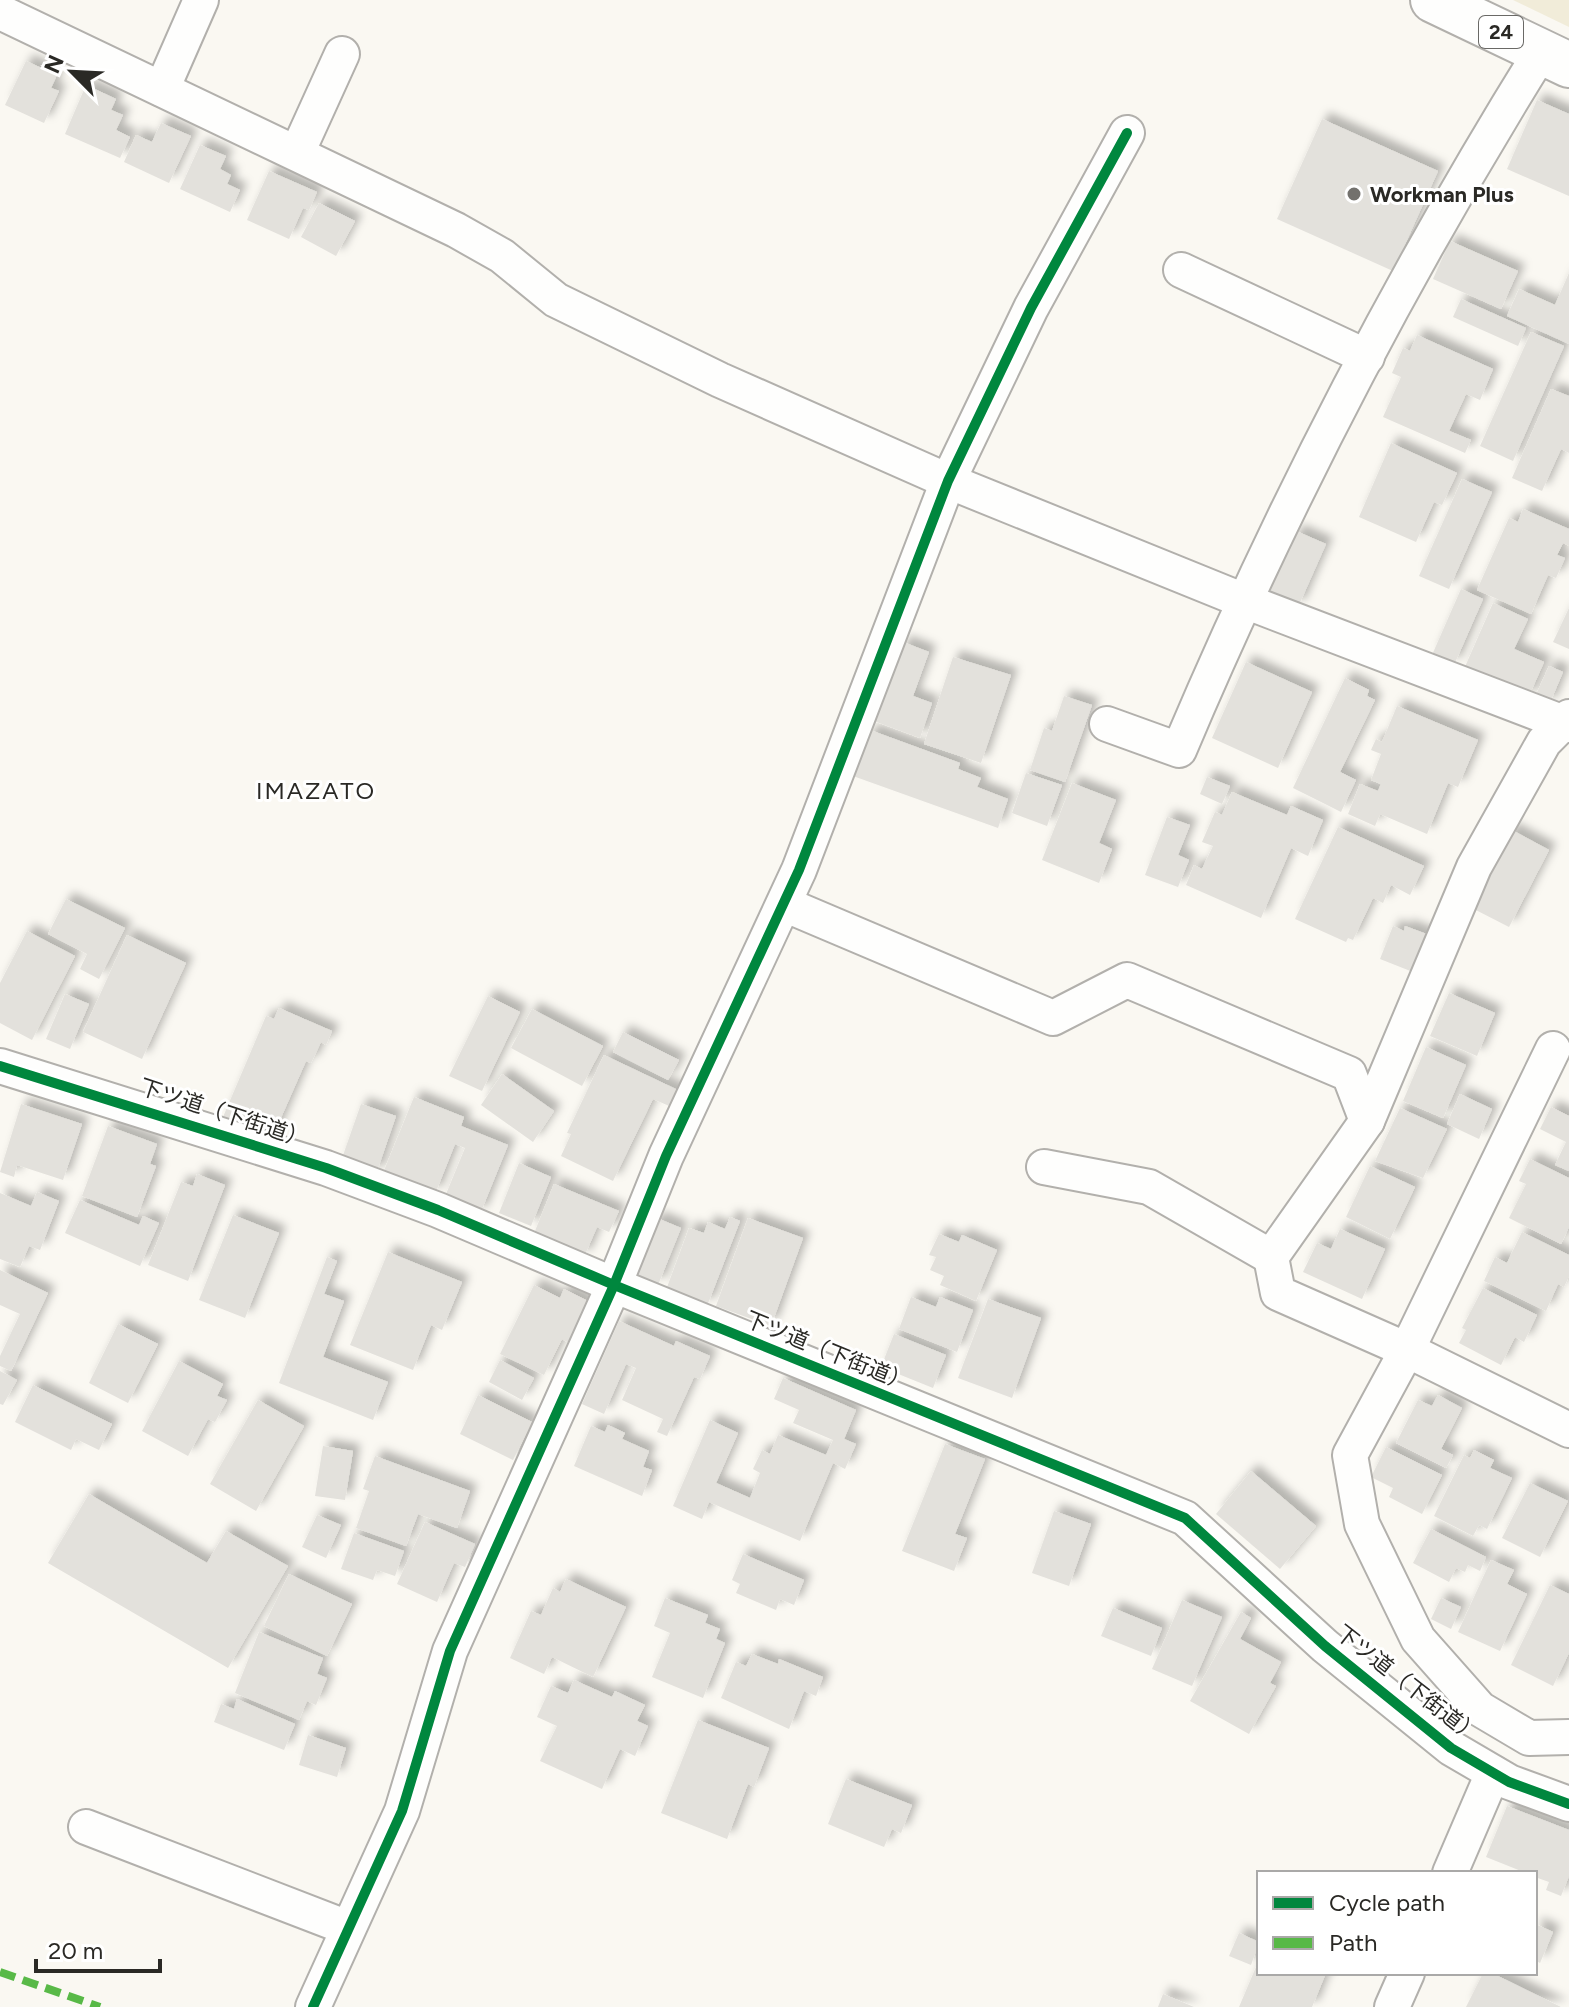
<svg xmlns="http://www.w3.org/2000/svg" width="1569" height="2007" viewBox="0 0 1569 2007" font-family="Figtree,'Noto Sans JP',sans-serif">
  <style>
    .green { fill: #f1ecd9 }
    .building { fill: #e3e1dc; filter: url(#shadow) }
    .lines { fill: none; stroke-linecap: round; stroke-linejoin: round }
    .street-casing { stroke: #b2b0ac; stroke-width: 38 }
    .highway-casing { stroke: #b2b0ac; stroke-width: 48 }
    .street { stroke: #fefefd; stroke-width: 34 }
    .highway { stroke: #fefefd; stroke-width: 44 }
    .quiet { stroke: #58b947; stroke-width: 8; stroke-dasharray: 16 8; stroke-linecap: butt }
    .cycleway-casing { stroke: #fff; stroke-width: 15 }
    .cycleway { stroke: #00873e; stroke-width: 10 }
    .poi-dot { fill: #73716d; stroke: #fff; stroke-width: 3 }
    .labels { text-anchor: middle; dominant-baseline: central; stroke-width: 6; stroke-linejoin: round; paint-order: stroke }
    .shield { fill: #fff; stroke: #6a6966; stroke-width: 2 }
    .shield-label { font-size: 20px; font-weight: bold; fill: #2a2925 }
    .poi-label { font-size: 22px; font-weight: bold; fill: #2a2925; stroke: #fff; text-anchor: start }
    .street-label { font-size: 22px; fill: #2a2925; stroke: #fff }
    .neighbourhood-label { font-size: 24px; letter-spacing: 2px; fill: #2a2925; stroke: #fff }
  </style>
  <defs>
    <filter id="shadow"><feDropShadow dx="7" dy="-7" stdDeviation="4" flood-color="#0004"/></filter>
  </defs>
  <rect width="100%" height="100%" fill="#faf8f2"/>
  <polygon class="green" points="1513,0 1569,0 1569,27"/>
  <g class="building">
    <polygon points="26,61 57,75 51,88 59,91 44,123 5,105"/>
    <polygon points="86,85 116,99 111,110 123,115 116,130 130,137 120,158 65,134"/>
    <polygon points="1537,100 1569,114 1569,196 1507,169"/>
    <polygon points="1322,119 1438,171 1393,271 1277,219"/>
    <polygon points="161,123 191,136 169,183 124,162 136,135 152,142"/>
    <polygon points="200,145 226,156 220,169 231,175 227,184 240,190 230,212 180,189"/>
    <polygon points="269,171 317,192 309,210 303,208 289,239 247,220"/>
    <polygon points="319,203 355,221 336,256 301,237"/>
    <polygon points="1450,241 1518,271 1501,309 1433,279"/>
    <polygon points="1569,273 1569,344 1507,316 1519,289 1555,305"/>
    <polygon points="1461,299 1526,328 1518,346 1453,317"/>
    <polygon points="1531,332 1564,346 1513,461 1480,446"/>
    <polygon points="1417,335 1493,369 1480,400 1466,394 1449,431 1471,440 1465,453 1383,417 1401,377 1392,373 1403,348 1410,351"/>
    <polygon points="1551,389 1569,396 1569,453 1561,449 1542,491 1512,478"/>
    <polygon points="1391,443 1457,473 1442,505 1434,502 1416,542 1359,517"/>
    <polygon points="1462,479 1492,492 1449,589 1419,576"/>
    <polygon points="1523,509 1569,529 1569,546 1563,543 1557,555 1565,558 1556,578 1548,575 1531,614 1477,590 1509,518 1518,522"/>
    <polygon points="1296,531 1326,544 1298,607 1268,593"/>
    <polygon points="1461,589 1483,599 1454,665 1432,655"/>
    <polygon points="1493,603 1528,619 1514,649 1544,662 1528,698 1464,669"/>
    <polygon points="1569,608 1569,649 1553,642"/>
    <polygon points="903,642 929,652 913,696 932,703 920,738 874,721"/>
    <polygon points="953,657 1011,675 981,763 924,744"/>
    <polygon points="1246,662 1312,692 1278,768 1212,738"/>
    <polygon points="1549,666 1563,672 1549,705 1534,699"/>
    <polygon points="1345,678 1369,690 1367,696 1375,700 1340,772 1356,780 1341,812 1293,788"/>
    <polygon points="1064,696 1092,705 1065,782 1030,770 1044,728 1052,731"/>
    <polygon points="1397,706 1478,740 1458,787 1448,783 1427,834 1380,814 1375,826 1348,814 1360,784 1378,791 1381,784 1371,780 1381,754 1371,750 1376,739 1382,742"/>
    <polygon points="870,730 960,763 958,769 981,778 977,787 1008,799 998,828 853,776"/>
    <polygon points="1026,773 1062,785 1047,826 1012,813"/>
    <polygon points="1207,777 1230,786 1222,804 1200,794"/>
    <polygon points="1072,783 1116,800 1099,843 1112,849 1099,883 1042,860"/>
    <polygon points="1232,792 1287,815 1291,806 1323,820 1308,856 1291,848 1261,918 1186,885 1194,865 1202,869 1213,846 1202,842 1215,812 1222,815"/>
    <polygon points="1167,817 1190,825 1178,855 1189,860 1178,887 1145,875"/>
    <polygon points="1338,827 1424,866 1410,895 1391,885 1383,903 1373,898 1353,940 1348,938 1346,942 1295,919"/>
    <polygon points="1510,829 1549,850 1509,927 1470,907"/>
    <polygon points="66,899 125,928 99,979 80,969 87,954 48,934"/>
    <polygon points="1393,926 1404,931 1405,926 1432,936 1418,974 1380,959"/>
    <polygon points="27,931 75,956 32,1040 0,1023 0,983"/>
    <polygon points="127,935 186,963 142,1059 83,1032"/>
    <polygon points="1449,993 1495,1013 1477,1056 1430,1036"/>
    <polygon points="65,994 89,1004 70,1049 46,1039"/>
    <polygon points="488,996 520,1012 482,1091 449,1076"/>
    <polygon points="279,1008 332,1031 326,1045 321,1042 311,1063 306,1061 272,1138 223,1117 266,1016 274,1019"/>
    <polygon points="532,1009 603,1046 582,1086 511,1048"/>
    <polygon points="623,1032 679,1060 668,1080 613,1052"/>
    <polygon points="1426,1047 1466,1065 1443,1118 1403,1101"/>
    <polygon points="604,1055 682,1092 674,1108 653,1099 613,1181 561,1156 571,1134 567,1133"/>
    <polygon points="502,1074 554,1111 533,1142 481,1105"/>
    <polygon points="1460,1094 1492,1109 1479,1139 1447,1124"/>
    <polygon points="414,1097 464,1117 461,1126 508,1145 480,1214 444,1199 465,1148 455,1144 435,1194 383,1173"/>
    <polygon points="21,1104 82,1124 63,1180 17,1165 14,1177 0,1172"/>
    <polygon points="361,1104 396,1116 376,1174 341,1161"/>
    <polygon points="1551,1107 1569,1116 1569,1171 1555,1165 1566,1142 1540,1129"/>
    <polygon points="1400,1108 1447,1129 1423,1178 1375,1161"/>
    <polygon points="108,1126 157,1144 150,1164 156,1166 137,1217 82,1196"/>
    <polygon points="1530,1159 1569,1178 1569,1227 1561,1244 1509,1218 1526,1184 1519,1181"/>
    <polygon points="519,1163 551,1177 531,1226 499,1213"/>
    <polygon points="1370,1166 1415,1187 1390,1239 1346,1217"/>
    <polygon points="197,1174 225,1185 188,1281 148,1265 181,1182 193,1186"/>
    <polygon points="554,1184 619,1211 609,1232 597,1227 584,1257 533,1236"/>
    <polygon points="37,1192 59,1201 40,1250 29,1246 20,1267 0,1259 0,1193 31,1206"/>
    <polygon points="80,1200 139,1225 143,1216 159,1223 140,1266 65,1233"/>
    <polygon points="233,1215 279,1233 245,1318 199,1300"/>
    <polygon points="730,1217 740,1221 707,1306 666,1290 689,1228 704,1233 708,1222 725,1229"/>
    <polygon points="657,1218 681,1228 658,1285 620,1270"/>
    <polygon points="748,1218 803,1238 771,1326 716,1306"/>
    <polygon points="1340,1229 1385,1249 1362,1299 1303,1272 1317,1243 1331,1249"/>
    <polygon points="1522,1232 1569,1255 1569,1276 1564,1287 1558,1284 1546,1311 1484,1281 1495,1257 1507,1263"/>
    <polygon points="939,1234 959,1242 962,1235 997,1250 976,1301 940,1285 944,1276 930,1270 936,1257 929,1255"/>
    <polygon points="388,1252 462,1282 442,1330 431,1325 413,1370 350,1345"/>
    <polygon points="327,1257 337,1261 324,1294 344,1301 323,1357 388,1382 373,1420 279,1383"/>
    <polygon points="0,1270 48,1293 11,1371 0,1366 0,1356 20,1314 0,1305"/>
    <polygon points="534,1285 560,1298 564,1289 590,1302 569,1343 562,1339 544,1375 500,1354"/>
    <polygon points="1483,1288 1537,1315 1524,1342 1515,1337 1501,1365 1459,1343 1466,1330 1462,1328"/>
    <polygon points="911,1297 936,1307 940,1297 973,1310 957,1352 899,1329"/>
    <polygon points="988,1299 1041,1318 1012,1398 958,1378"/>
    <polygon points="619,1321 674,1346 676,1341 710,1356 700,1379 694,1377 667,1436 657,1432 663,1419 622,1400 636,1368 626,1364 604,1414 582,1404"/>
    <polygon points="118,1324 158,1344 128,1403 89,1383"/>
    <polygon points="894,1334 946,1355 933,1388 881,1367"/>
    <polygon points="500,1360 534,1378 522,1400 489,1382"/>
    <polygon points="179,1361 223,1384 217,1396 227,1400 215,1422 208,1419 188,1456 142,1431"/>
    <polygon points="0,1371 17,1380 3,1405 0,1404"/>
    <polygon points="783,1378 856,1410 844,1439 856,1444 845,1469 833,1463 800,1541 709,1502 702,1519 673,1506 710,1420 738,1433 716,1483 750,1498 760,1473 753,1469 762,1450 770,1454 778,1435 826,1455 833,1440 793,1423 799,1410 774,1399"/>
    <polygon points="33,1385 112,1424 99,1450 76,1439 71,1450 15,1422"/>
    <polygon points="478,1395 532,1422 513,1460 460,1434"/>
    <polygon points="1438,1395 1462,1408 1441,1449 1453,1455 1446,1468 1396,1443 1418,1400 1432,1406"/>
    <polygon points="258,1400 304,1426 256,1511 210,1484"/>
    <polygon points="608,1425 625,1433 622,1439 649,1451 643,1467 652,1470 642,1496 574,1466 591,1426 605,1432"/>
    <polygon points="945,1444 985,1459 955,1534 967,1538 954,1571 902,1551"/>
    <polygon points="323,1446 353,1451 345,1500 315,1496"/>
    <polygon points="1386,1447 1442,1475 1422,1514 1389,1497 1393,1488 1371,1477"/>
    <polygon points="1474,1450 1494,1460 1490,1468 1512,1478 1487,1529 1479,1525 1473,1536 1434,1516 1464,1455 1470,1458"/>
    <polygon points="375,1456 470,1491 457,1528 418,1514 406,1546 356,1528 369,1491 363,1489"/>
    <polygon points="1251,1471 1316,1526 1280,1569 1216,1514"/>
    <polygon points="1530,1483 1568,1501 1540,1557 1502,1538"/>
    <polygon points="89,1494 207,1563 226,1531 288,1566 228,1668 48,1563"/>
    <polygon points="1054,1511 1091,1524 1069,1586 1032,1573"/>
    <polygon points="317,1515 341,1525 326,1558 302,1547"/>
    <polygon points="425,1522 475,1544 465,1567 454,1563 437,1602 397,1584"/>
    <polygon points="1431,1529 1486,1557 1480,1571 1468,1565 1465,1572 1456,1568 1449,1582 1413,1563"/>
    <polygon points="354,1533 404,1551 395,1576 377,1570 373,1580 341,1569"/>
    <polygon points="743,1554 804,1580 794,1605 780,1599 776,1610 736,1593 740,1584 732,1580"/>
    <polygon points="1491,1560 1514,1570 1507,1584 1527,1594 1500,1651 1458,1632"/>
    <polygon points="289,1574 352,1604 327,1656 264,1626"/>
    <polygon points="566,1579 626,1607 593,1677 552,1657 544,1674 510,1658 531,1611 541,1615 553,1588 560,1592"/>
    <polygon points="1550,1585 1569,1594 1569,1653 1553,1686 1511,1665"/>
    <polygon points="665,1598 708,1615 705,1623 720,1629 716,1639 725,1643 703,1698 652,1677 670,1633 654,1626"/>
    <polygon points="1441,1598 1461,1607 1451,1629 1431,1619"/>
    <polygon points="1182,1600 1222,1617 1192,1686 1152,1669"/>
    <polygon points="1113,1608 1162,1628 1151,1656 1101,1636"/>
    <polygon points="1241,1612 1251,1618 1240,1639 1281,1662 1270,1683 1276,1686 1249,1734 1190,1701"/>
    <polygon points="259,1632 323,1658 317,1674 327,1678 316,1705 307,1701 299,1720 235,1693"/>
    <polygon points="752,1654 778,1664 779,1659 823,1677 816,1696 804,1691 789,1729 721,1698 736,1662 746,1666"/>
    <polygon points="574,1680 612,1697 615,1691 645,1705 637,1721 648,1726 635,1756 620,1749 602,1789 540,1761 557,1726 537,1717 551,1686 568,1693"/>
    <polygon points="237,1699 295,1724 284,1750 214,1722 221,1704 234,1709"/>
    <polygon points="698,1720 769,1748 754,1787 748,1784 727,1839 661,1813"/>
    <polygon points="308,1735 346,1748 337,1777 299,1765"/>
    <polygon points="846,1779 912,1805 901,1833 892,1829 884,1847 828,1824"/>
    <polygon points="1507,1806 1569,1830 1569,1876 1561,1896 1546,1890 1549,1882 1535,1877 1535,1873 1526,1873 1486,1857"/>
    <polygon points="1535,1924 1553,1932 1540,1963 1535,1960"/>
    <polygon points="1239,1933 1259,1942 1251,1965 1229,1956"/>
    <polygon points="1259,1960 1259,1973 1326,1973 1312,2007 1239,2007"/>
    <polygon points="1483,1973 1492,1973 1561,2007 1466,2007"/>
    <polygon points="1163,1994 1194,2007 1158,2007"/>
  </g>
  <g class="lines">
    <defs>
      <g id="street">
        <polyline points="0,12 456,230 502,256 556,300 720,380 948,481 1242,600 1569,725"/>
        <polyline points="162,89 201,0"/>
        <polyline points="297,153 342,54"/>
        <polyline points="1181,270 1367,357"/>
        <polyline points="1569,717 1544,742 1474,867 1367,1121 1271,1257 1278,1293 1407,1350 1569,1430"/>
        <path d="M1107 724 1179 750C1281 509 1403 274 1541 52"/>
        <polyline points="784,904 1053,1018 1127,980 1349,1074 1367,1121"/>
        <polyline points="1553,1049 1407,1350 1350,1455 1362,1524 1418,1639 1480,1709 1529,1738 1569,1737"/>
        <polyline points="0,1066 326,1168 438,1210 614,1285 1185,1518 1325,1646 1451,1748 1509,1782 1569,1804"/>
        <polyline points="1044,1167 1149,1187 1271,1257"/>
        <polyline points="86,1827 348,1928"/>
        <polyline points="1450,1873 1493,1773"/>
        <polyline points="313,2007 402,1811 450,1651 614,1285 666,1156 799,870 948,481 1031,308 1127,133"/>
        <polyline points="1392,2007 1407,1973"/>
      </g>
      <polyline id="highway" points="1433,0 1569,65"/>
    </defs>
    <use href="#street" class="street-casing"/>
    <use href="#highway" class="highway-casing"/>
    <use href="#street" class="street"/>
    <use href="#highway" class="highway"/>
    <polyline class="quiet" points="0,1972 100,2007"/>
    <defs>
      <g id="cycleway">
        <polyline points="0,1066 326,1168 438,1210 614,1285 1185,1518 1325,1646 1451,1748 1509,1782 1569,1804"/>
        <polyline points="313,2007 402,1811 450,1651 614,1285 666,1156 799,870 948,481 1031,308 1127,133"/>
      </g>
    </defs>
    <use href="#cycleway" class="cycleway-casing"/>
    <use href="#cycleway" class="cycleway"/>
  </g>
  <circle class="poi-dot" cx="1354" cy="194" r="8"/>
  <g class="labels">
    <rect class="shield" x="1479" y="16" width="44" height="32" rx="6"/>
    <g class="shield-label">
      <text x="1501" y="32">24</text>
    </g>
    <g class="poi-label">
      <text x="1370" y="194">Workman Plus</text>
    </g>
    <g class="street-label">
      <text transform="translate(224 1113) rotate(18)">下ツ道（下街道）</text>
      <text transform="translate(828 1351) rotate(22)">下ツ道（下街道）</text>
      <text transform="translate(1408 1684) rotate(38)">下ツ道（下街道）</text>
    </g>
    <g class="neighbourhood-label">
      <text x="316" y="790">IMAZATO</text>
    </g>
  </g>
  <rect x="1257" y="1871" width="280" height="104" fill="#ffffff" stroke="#aaa9a8" stroke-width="2"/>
  <rect x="1273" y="1897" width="40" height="12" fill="#00873e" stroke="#aaa9a8" stroke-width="2"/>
  <text x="1329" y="1911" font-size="24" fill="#2a2925">Cycle path</text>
  <rect x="1273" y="1937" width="40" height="12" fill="#58b947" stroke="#aaa9a8" stroke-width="2"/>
  <text x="1329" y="1951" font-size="24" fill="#2a2925">Path</text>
  <g transform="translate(72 72) rotate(294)" stroke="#ffffff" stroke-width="6" paint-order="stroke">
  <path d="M0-6L14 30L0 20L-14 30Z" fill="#2a2925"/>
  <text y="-12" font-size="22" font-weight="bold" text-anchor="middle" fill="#2a2925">N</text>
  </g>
  <path d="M36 1959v12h124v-12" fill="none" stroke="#2a2925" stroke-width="4"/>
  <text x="48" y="1959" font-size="24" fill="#2a2925" stroke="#ffffff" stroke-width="6" paint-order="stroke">20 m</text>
</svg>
